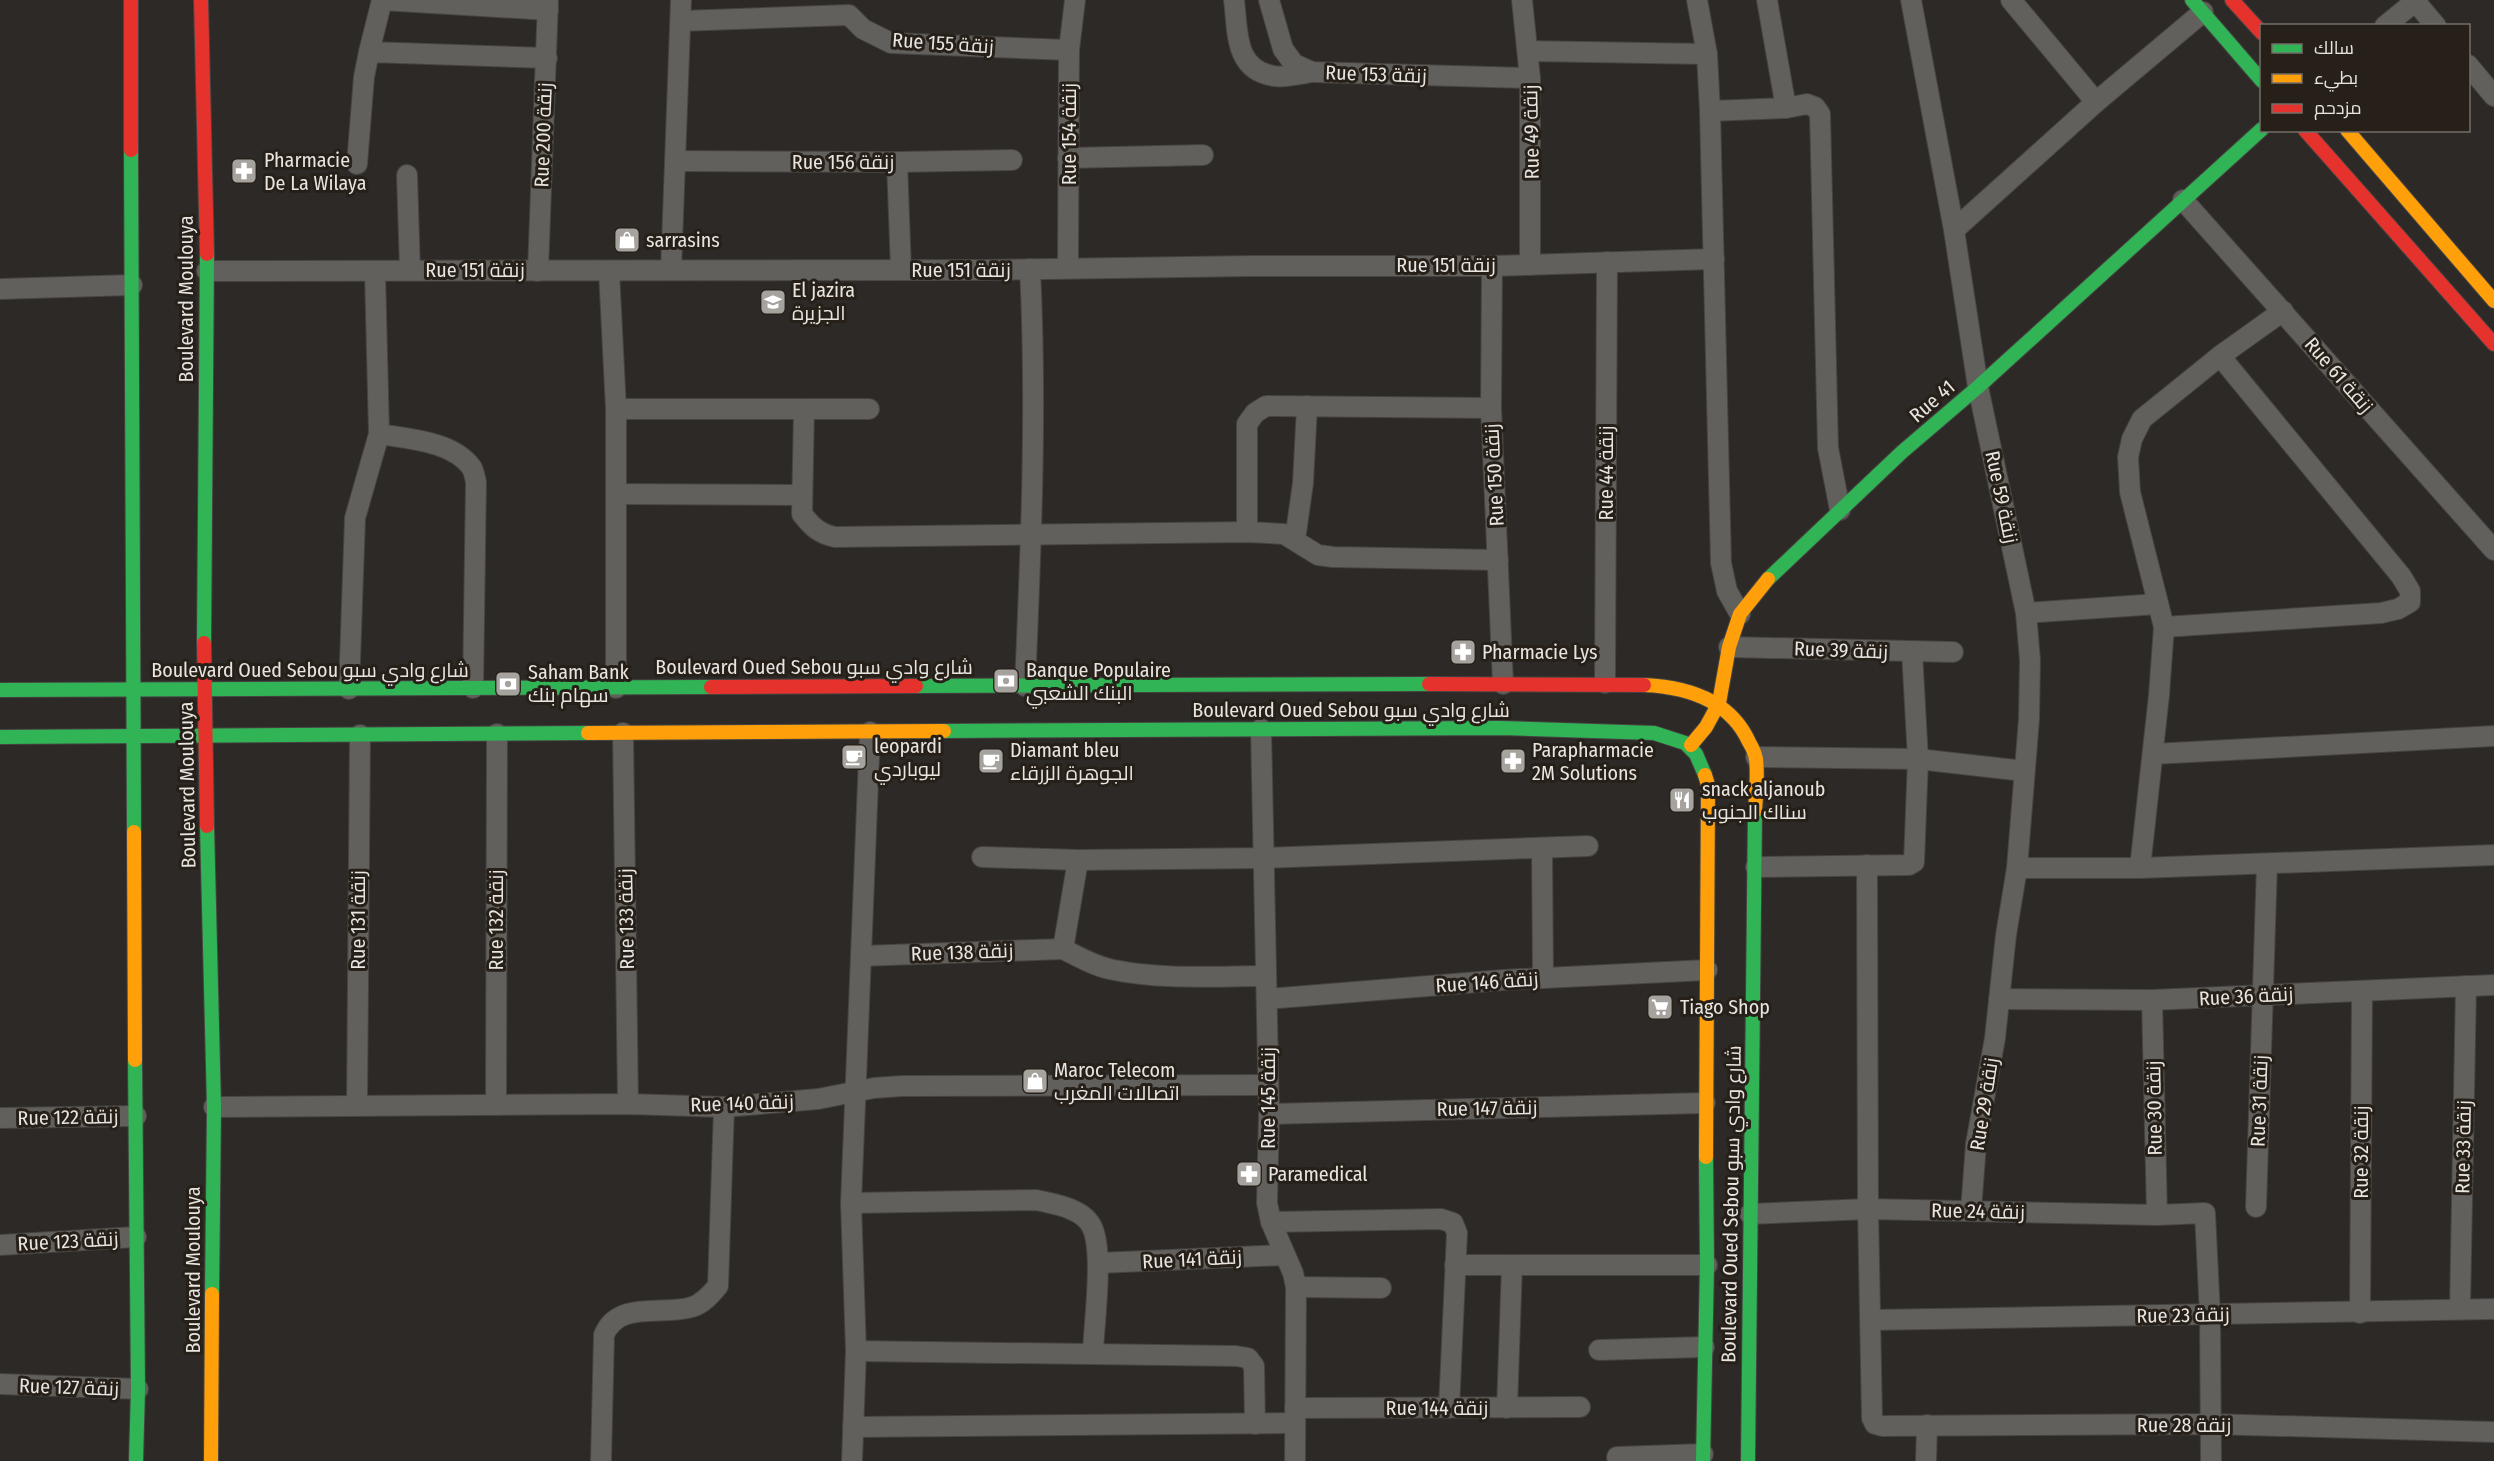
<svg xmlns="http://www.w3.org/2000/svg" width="2494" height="1461" viewBox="0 0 2494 1461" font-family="'Fira Sans Condensed',Cairo,sans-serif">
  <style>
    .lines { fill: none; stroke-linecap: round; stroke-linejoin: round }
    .street-casing { stroke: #464442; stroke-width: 22 }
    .fast-casing { stroke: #464442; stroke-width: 16 }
    .slow-casing { stroke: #464442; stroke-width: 16 }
    .jam-casing { stroke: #464442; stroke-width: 16 }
    .street { stroke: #62605d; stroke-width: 20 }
    .fast { stroke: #30b455; stroke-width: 14 }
    .slow { stroke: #ff9f0a; stroke-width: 14 }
    .jam { stroke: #e5322d; stroke-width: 14 }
    .labels { text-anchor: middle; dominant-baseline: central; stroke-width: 6; stroke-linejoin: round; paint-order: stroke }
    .street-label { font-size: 20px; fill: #e8e4e0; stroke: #262019 }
    .poi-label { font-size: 20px; fill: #e8e4e0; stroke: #262019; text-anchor: start }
  </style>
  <rect width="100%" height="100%" fill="#2c2926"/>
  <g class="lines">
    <defs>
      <g id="street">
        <polyline points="382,0 548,10"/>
        <path d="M1234 0C1238 31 1234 70 1274 76 1285 78 1300 74 1312 72"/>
        <polyline points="1269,0 1283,49 1294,64 1312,72 1530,78"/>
        <polyline points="1522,0 1530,78 1530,265"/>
        <polyline points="1697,0 1707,54 1710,111 1721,563 1727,591 1740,614"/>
        <polyline points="1767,0 1786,108"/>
        <polyline points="1911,0 1954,230 1978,387 2026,613 2030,660 2029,719 2017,868 2006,935 1995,1038 1976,1144 1971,1210"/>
        <polyline points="2011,0 2096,102"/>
        <polyline points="2414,0 2436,26"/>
        <polyline points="681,21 849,15 863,29 891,43 1069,50"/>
        <polyline points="2385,26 2417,0"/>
        <polyline points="1528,51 1707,54"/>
        <polyline points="369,52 382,0"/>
        <polyline points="2468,65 2494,96"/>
        <polyline points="1710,111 1786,108 1807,104 1815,107 1820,114 1828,448 1840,510"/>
        <polyline points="1068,158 1203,155"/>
        <polyline points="675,161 897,162 1012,160"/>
        <polyline points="897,162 901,270"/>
        <polyline points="357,164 364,77 369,52 547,58"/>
        <polyline points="407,175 410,270"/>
        <polyline points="2183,200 2494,550"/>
        <polyline points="1954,230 2096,102 2203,12"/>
        <polyline points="1492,266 1491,408 1503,684"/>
        <polyline points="1068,267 1069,50 1075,0"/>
        <polyline points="671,270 681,0"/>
        <polyline points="207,271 982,270 1251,266 1492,266 1714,259"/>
        <polyline points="538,271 548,0"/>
        <polyline points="609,271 616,409 616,688"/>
        <polyline points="0,289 132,285"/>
        <polyline points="616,409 869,409"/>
        <path d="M804 409 802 514C812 527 820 534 835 537L1247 532 1284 534 1318 555 1333 557 1498 560"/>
        <path d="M379 434C408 439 453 441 472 468 474 472 475 478 476 482L473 688"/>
        <polyline points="616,494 802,495"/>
        <polyline points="1247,532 1247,424 1255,413 1266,406 1491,408"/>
        <polyline points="1295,540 1303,483 1307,406"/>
        <polyline points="2026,613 2158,604"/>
        <polyline points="2164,627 2381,613 2398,609 2410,602 2410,591 2401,576 2220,356"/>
        <polyline points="1729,647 1953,652"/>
        <polyline points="1605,683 1607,262"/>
        <path d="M1025 686C1031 547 1037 408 1030 269"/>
        <polyline points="349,689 355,518 379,434 375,272"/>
        <polyline points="1261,729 1269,1114 1267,1203 1271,1222 1293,1273 1296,1287 1295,1461"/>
        <polyline points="623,733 628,1104"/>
        <polyline points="2153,754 2494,736"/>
        <polyline points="1756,757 1918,759 2024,771"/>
        <polyline points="1542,849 1543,978"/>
        <polyline points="982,857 1078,860 1264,858 1588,846"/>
        <polyline points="1867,865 1868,1209 1872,1418 1875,1424 1882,1426 2211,1424 2494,1432"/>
        <polyline points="1756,867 1909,865 1914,862 1918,759 1912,652"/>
        <polyline points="2017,868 2140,868 2494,855"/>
        <polyline points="2140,868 2159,695 2164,627 2130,492 2128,457 2132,439 2142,419 2220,356 2283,311"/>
        <path d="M1063 949C1079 957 1096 967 1114 970 1163 980 1216 976 1266 976"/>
        <polyline points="1063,949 1078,860"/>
        <polyline points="861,956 1063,949"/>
        <polyline points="1267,999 1503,980 1707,970"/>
        <polyline points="1999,999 2152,1000 2494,985"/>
        <polyline points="2152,1000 2157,1215"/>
        <polyline points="496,1105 497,734"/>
        <polyline points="357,1106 360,735"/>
        <polyline points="214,1107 628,1104 724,1107 818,1099 874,1088 902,1086 1268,1085"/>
        <polyline points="1269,1114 1705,1103"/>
        <polyline points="0,1118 136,1116"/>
        <path d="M851 1203 1036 1200C1054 1204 1083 1208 1092 1227 1104 1252 1094 1323 1093 1352"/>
        <polyline points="2256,1207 2267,864"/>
        <polyline points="1750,1214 1868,1209 2157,1215 2205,1213 2210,1315 2211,1461"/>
        <polyline points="1271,1222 1441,1219 1453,1223 1457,1233 1449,1408"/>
        <polyline points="0,1245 136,1237"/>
        <polyline points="1098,1263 1285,1255"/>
        <polyline points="1455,1265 1707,1265"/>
        <polyline points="1296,1287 1381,1288"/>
        <polyline points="2460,1308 2466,986"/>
        <polyline points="2360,1313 2362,991"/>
        <polyline points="1872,1320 2494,1309"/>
        <polyline points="1599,1350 1704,1347"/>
        <polyline points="856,1351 1236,1356 1248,1358 1254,1366 1255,1424"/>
        <polyline points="0,1384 138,1389"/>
        <polyline points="1295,1408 1580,1407"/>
        <polyline points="1507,1408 1512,1265"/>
        <polyline points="853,1427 1294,1423"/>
        <polyline points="1617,1457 1703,1454"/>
        <path d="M601 1461 604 1335C618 1300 663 1316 692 1307 703 1304 711 1294 718 1286L724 1107"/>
        <polyline points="852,1461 856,1351 851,1203 870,732"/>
        <polyline points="1926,1461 1927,1425"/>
      </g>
      <g id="fast">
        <polyline points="2192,0 2262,81"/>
        <polyline points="131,150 134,832"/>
        <polyline points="1768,579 1902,452 1978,387 2262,129"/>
        <polyline points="204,643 207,254"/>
        <polyline points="916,686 1429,684"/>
        <polyline points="0,690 711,687"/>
        <polyline points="944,731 1500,728 1654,733 1685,743 1696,754 1705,775"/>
        <polyline points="0,737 588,733"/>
        <polyline points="207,826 214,1107 212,1294"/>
        <polyline points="135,1060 138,1389 136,1461"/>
        <polyline points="1703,1461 1707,1265 1706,1157"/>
        <polyline points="1748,1461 1755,811"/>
      </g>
      <g id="slow">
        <polyline points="2347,130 2494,301"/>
        <path d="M1644 685C1688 687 1730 700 1749 742 1752 747 1755 753 1756 759 1758 776 1756 794 1755 811"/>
        <polyline points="588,733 944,731"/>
        <polyline points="1691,745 1706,727 1719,703 1729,647 1740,614 1768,579"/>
        <polyline points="1705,775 1708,785 1706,1157"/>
        <polyline points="134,832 135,1060"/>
        <polyline points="211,1461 212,1294"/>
      </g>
      <g id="jam">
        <polyline points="131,0 131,150"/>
        <polyline points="201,0 207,254"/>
        <polyline points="2232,0 2262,33"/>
        <polyline points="2305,130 2494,344"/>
        <polyline points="204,643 207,826"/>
        <polyline points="1429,684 1644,685"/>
        <polyline points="711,687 916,686"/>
      </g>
    </defs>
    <use href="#street" class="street-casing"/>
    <use href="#fast" class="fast-casing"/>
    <use href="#slow" class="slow-casing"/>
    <use href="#jam" class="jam-casing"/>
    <use href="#street" class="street"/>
    <use href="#fast" class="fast"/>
    <use href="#slow" class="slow"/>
    <use href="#jam" class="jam"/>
  </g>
  <defs>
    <symbol id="pharmacy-square" viewBox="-11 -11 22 22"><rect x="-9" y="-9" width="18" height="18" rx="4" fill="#a6a39f" stroke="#262019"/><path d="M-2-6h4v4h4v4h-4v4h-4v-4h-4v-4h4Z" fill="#fff"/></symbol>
    <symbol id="shop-square" viewBox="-11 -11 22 22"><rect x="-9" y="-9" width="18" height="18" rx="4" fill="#a6a39f" stroke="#262019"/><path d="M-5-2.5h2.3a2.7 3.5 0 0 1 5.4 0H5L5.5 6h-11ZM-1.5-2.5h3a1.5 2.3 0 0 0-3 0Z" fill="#fff"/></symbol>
    <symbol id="school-square" viewBox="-11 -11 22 22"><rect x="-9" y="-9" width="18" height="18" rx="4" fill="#a6a39f" stroke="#262019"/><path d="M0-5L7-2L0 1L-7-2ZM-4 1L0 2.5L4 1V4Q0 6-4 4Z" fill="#fff"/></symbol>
    <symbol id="bank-square" viewBox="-11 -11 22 22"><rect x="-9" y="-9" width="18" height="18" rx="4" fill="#a6a39f" stroke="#262019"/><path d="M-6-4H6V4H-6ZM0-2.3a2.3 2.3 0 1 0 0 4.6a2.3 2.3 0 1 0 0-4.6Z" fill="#fff"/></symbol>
    <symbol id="cafe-square" viewBox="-11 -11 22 22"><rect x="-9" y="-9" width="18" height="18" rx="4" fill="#a6a39f" stroke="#262019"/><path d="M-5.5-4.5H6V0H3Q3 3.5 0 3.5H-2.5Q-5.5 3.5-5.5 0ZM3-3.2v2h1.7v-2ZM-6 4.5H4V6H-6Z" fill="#fff"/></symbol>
    <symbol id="restaurant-square" viewBox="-11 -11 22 22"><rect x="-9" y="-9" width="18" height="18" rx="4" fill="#a6a39f" stroke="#262019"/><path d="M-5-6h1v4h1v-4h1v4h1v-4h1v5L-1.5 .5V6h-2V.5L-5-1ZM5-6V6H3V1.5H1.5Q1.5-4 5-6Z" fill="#fff"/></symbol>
    <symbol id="supermarket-square" viewBox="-11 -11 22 22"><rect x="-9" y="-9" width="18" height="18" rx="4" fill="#a6a39f" stroke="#262019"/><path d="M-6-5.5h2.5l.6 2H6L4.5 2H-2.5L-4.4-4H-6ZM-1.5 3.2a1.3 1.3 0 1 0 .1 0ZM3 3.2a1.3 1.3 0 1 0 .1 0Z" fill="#fff"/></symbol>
  </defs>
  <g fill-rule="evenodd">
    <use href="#pharmacy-square" x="229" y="156" width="30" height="30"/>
    <use href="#shop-square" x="612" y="225" width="30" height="30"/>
    <use href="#school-square" x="758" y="287" width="30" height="30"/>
    <use href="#pharmacy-square" x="1448" y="637" width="30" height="30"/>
    <use href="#bank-square" x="991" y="666" width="30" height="30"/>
    <use href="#bank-square" x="493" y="669" width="30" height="30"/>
    <use href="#cafe-square" x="839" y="742" width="30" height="30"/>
    <use href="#cafe-square" x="976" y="746" width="30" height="30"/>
    <use href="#pharmacy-square" x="1498" y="746" width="30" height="30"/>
    <use href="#restaurant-square" x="1667" y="785" width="30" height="30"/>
    <use href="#supermarket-square" x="1645" y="992" width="30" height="30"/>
    <use href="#shop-square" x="1020" y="1066" width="30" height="30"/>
    <use href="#pharmacy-square" x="1234" y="1159" width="30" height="30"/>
  </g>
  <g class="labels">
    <g class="street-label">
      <text transform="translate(943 43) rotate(4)">Rue 155 زنقة</text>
      <text transform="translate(1376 74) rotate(2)">Rue 153 زنقة</text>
      <text transform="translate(1531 132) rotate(-91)">Rue 49 زنقة</text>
      <text transform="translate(1069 134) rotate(-90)">Rue 154 زنقة</text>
      <text transform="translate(543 135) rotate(-88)">Rue 200 زنقة</text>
      <text x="843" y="162">Rue 156 زنقة</text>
      <text x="1446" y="265">Rue 151 زنقة</text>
      <text x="475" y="270">Rue 151 زنقة</text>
      <text x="961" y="270">Rue 151 زنقة</text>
      <text transform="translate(186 299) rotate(-90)">Boulevard Moulouya</text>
      <text transform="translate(2339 375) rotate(49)">Rue 61 زنقة</text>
      <text transform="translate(1932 401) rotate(-41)">Rue 41</text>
      <text transform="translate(1606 473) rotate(-90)">Rue 44 زنقة</text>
      <text transform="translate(1494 475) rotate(-93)">Rue 150 زنقة</text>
      <text transform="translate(2002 497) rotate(78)">Rue 59 زنقة</text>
      <text transform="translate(1841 650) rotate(2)">Rue 39 زنقة</text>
      <text x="814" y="667">Boulevard Oued Sebou شارع وادي سبو</text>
      <text x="310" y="670">Boulevard Oued Sebou شارع وادي سبو</text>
      <text x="1351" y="710">Boulevard Oued Sebou شارع وادي سبو</text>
      <text transform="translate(187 785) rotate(-91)">Boulevard Moulouya</text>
      <text transform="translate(626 919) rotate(-91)">Rue 133 زنقة</text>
      <text transform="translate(358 920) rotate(-90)">Rue 131 زنقة</text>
      <text transform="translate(496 920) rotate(-90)">Rue 132 زنقة</text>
      <text transform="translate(962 952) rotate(-2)">Rue 138 زنقة</text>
      <text transform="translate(1487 982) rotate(-4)">Rue 146 زنقة</text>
      <text transform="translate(2246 996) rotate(-3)">Rue 36 زنقة</text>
      <text transform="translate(1268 1098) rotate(-90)">Rue 145 زنقة</text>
      <text transform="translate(2259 1101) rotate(-88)">Rue 31 زنقة</text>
      <text transform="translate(742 1103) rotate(-2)">Rue 140 زنقة</text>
      <text transform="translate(1984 1104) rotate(-81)">Rue 29 زنقة</text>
      <text transform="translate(1487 1108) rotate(-1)">Rue 147 زنقة</text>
      <text transform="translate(2154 1108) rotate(-91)">Rue 30 زنقة</text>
      <text transform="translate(68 1117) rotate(-1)">Rue 122 زنقة</text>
      <text transform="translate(2463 1147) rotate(-89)">Rue 33 زنقة</text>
      <text transform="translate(2361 1152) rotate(-90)">Rue 32 زنقة</text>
      <text transform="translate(1731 1204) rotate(-89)">Boulevard Oued Sebou شارع وادي سبو</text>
      <text transform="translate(1978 1211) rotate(1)">Rue 24 زنقة</text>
      <text transform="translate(68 1241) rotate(-3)">Rue 123 زنقة</text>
      <text transform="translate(1192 1259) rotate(-3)">Rue 141 زنقة</text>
      <text transform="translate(193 1270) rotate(-90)">Boulevard Moulouya</text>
      <text transform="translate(2183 1315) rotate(-1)">Rue 23 زنقة</text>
      <text transform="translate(69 1387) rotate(2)">Rue 127 زنقة</text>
      <text x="1437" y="1408">Rue 144 زنقة</text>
      <text x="2184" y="1425">Rue 28 زنقة</text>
    </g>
    <g class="poi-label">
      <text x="264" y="160">Pharmacie<tspan x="264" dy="23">De La Wilaya</tspan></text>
      <text x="646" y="240">sarrasins</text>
      <text x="792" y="290">El jazira<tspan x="792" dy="23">الجزيرة</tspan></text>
      <text x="1482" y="652">Pharmacie Lys</text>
      <text x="1026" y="670">Banque Populaire<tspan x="1026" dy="23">البنك الشعبي</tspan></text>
      <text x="528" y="672">Saham Bank<tspan x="528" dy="23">سهام بنك</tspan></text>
      <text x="874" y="746">leopardi<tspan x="874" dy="23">ليوباردي</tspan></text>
      <text x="1010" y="750">Diamant bleu<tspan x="1010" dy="23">الجوهرة الزرقاء</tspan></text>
      <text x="1532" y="750">Parapharmacie<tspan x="1532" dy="23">2M Solutions</tspan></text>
      <text x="1702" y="789">snack aljanoub<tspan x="1702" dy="23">سناك الجنوب</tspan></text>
      <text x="1680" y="1007">Tiago Shop</text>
      <text x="1054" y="1070">Maroc Telecom<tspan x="1054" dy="23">اتصالات المغرب</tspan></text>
      <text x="1268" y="1174">Paramedical</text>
    </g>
  </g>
  <rect x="2260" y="24" width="210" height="108" fill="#262019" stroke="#746e69" stroke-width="1.5"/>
  <rect x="2272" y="44" width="30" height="9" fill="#30b455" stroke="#746e69" stroke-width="1.5"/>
  <text x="2314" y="54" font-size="18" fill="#e8e4e0">سالك</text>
  <rect x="2272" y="74" width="30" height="9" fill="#ff9f0a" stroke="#746e69" stroke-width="1.5"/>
  <text x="2314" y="84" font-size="18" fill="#e8e4e0">بطيء</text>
  <rect x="2272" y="104" width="30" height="9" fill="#e5322d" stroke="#746e69" stroke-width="1.5"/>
  <text x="2314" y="114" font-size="18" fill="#e8e4e0">مزدحم</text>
</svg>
